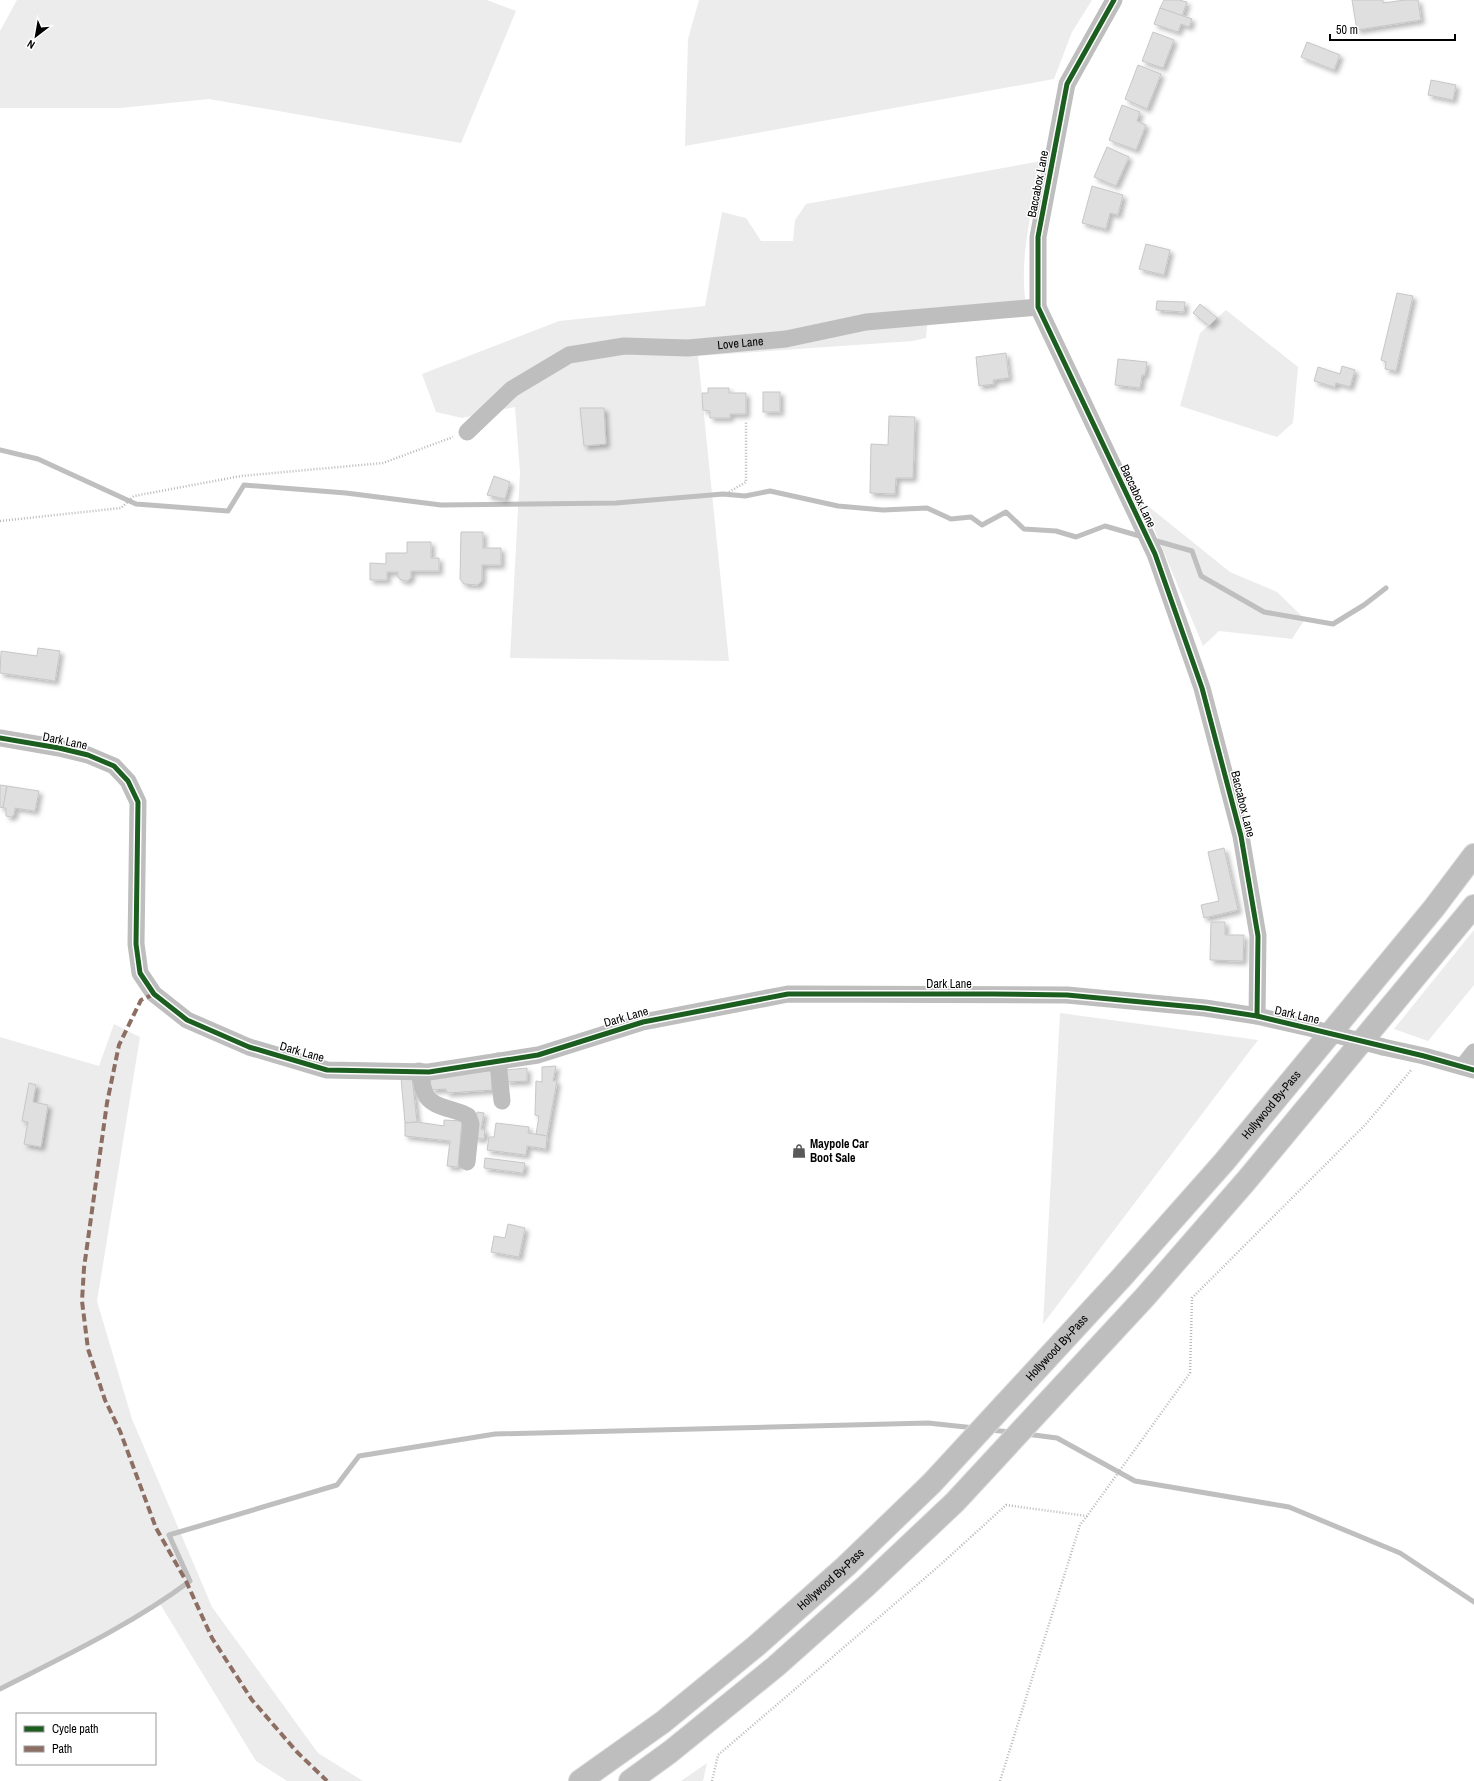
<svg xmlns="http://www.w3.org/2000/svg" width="1474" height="1781" viewBox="0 0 1474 1781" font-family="'Archivo Narrow',sans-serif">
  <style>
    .green { fill: #ececec }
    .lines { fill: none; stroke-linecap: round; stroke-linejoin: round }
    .stream { stroke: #bfbfbf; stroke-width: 5 }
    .building { fill: #dfdfdf; stroke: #c7c7c7; filter: url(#shadow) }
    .highway-casing { stroke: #dbdbdb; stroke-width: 24 }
    .path { stroke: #b9b9b9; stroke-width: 2.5; stroke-dasharray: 1 2; stroke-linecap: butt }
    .minor { stroke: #bebebe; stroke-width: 17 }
    .highway { stroke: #bebebe; stroke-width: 22 }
    .minor-bridge { stroke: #bebebe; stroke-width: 17 }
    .quiet { stroke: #8d6e63; stroke-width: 4; stroke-dasharray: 8 4; stroke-linecap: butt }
    .cycleway-casing { stroke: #fff; stroke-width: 8 }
    .cycleway { stroke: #1b5e20; stroke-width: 5 }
    .labels { text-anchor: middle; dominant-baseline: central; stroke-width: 3; stroke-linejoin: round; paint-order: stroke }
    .street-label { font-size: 12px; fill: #000; stroke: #fff }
    .poi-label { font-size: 12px; font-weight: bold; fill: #000; stroke: #fff; text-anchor: start }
  </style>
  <defs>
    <filter id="shadow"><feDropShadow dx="3.5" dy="3.5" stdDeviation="2" flood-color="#0004"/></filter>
  </defs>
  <rect width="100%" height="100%" fill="#fff"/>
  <g class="green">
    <polygon points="17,0 487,0 516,11 461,143 209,99 120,108 0,108 0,31"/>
    <polygon points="699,0 1092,0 1072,32 1054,79 685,146 688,39"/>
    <path d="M1041 161C1033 206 1017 264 1027 308L928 317 926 338 913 341 698 356 729 661 510 658 520 473 515 407 462 418 436 412 422 374 559 321 705 306 722 212 746 218 761 241H793L795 220 806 204Z"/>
    <polygon points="1226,310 1298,367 1293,423 1277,437 1180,406 1200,333"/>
    <polygon points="1143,502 1230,572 1277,592 1305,619 1292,639 1219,631 1203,646"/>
    <polygon points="1474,930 1474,985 1428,1041 1394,1029"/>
    <polygon points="1060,1013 1258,1040 1043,1324"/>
    <polygon points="114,1024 140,1037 97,1301 132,1419 212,1607 318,1753 363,1781 287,1781 256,1761 160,1604 87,1645 0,1689 0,1037 99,1066"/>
    <polygon points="707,1763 703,1781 681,1781"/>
  </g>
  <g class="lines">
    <g class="stream">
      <polyline points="0,450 38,459 136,504 228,511 244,485 346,493 441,505 616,503 723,494 745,496 770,491 838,506 883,510 927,508 951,519 971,517 982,525 1006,512 1024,529 1056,531 1076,537 1105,526 1143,537"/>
      <polyline points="1153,540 1192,551 1201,576 1264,612 1333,624 1364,605 1386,588"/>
      <polyline points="989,1430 1011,1432"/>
      <polyline points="1026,1434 1057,1438 1135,1481 1289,1507 1400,1553 1474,1602"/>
      <path d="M0 1689C65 1656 131 1625 190 1581L169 1535 337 1485 359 1456 495 1434 928 1423 975 1428"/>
    </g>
  </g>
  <g class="building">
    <polygon points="1164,0 1179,0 1187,2 1182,16 1160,8"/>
    <polygon points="1352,0 1383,0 1383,3 1405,0 1418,0 1421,20 1357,30"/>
    <polygon points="1160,8 1192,19 1189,27 1181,24 1178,32 1154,24"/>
    <polygon points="1153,32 1174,40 1163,68 1142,61"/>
    <polygon points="1307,42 1340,55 1334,70 1301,57"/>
    <polygon points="1138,65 1161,74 1147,109 1125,99"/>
    <polygon points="1431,80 1456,85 1453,100 1428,95"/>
    <polygon points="1122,105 1140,112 1137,121 1146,125 1136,150 1109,140"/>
    <polygon points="1107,147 1129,157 1116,186 1094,177"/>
    <polygon points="1092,186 1123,195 1118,215 1110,213 1106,229 1082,223"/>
    <polygon points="1146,244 1170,250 1164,275 1139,269"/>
    <polygon points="1397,293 1413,296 1396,371 1385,369 1386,362 1381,360"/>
    <polygon points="1157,301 1185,302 1184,312 1156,310"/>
    <polygon points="1200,304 1217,318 1209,326 1193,313"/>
    <polygon points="1006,353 1009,378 993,380 994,384 979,386 976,357"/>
    <polygon points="1118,359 1147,362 1145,375 1142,375 1140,388 1115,385"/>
    <polygon points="1342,366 1355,370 1350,387 1336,383 1335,387 1314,381 1318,367 1340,374"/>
    <polygon points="708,388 729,388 729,393 746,393 746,414 730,414 730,418 710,418 710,411 703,410 702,393 708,393"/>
    <rect x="763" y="392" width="17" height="20"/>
    <polygon points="580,408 604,408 606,444 584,446"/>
    <polygon points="889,416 915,417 913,478 896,478 895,494 870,493 871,444 888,445"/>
    <polygon points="494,476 510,482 505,499 487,495"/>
    <polygon points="461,532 483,532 483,548 501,548 501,565 482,565 482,580 478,585 464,584 460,579"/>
    <polygon points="407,542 431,542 431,558 439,558 439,571 411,571 411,578 407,581 401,580 398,577 398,572 387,572 387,580 370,580 370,563 386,564 386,553 407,553"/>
    <polygon points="38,648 60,651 55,681 0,673 1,651 37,656"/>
    <polygon points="0,785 7,786 3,808 0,807"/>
    <polygon points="7,786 39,791 35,811 15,808 14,815 11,817 6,816 6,808 3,808"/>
    <polygon points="1224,848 1238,910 1204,918 1201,905 1219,901 1208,852"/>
    <polygon points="1211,922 1225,922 1225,935 1244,935 1243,961 1210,960"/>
    <polygon points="556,1066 553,1081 557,1081 547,1136 536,1134 539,1116 535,1115 536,1081 542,1082 542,1067"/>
    <polygon points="527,1068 527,1081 506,1082 505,1070"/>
    <polygon points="491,1071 492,1090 447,1093 446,1089 431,1090 430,1076"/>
    <polygon points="412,1077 417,1122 405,1123 401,1078"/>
    <polygon points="29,1083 36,1085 33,1102 48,1105 41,1147 24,1144 28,1122 22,1121"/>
    <polygon points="477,1112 484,1113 481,1129 485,1130 484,1139 474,1138"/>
    <polygon points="444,1120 462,1121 458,1167 447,1166 450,1141 405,1136 405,1123 417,1122 444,1126"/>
    <polygon points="496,1123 529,1127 528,1133 547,1136 546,1149 527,1146 526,1155 487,1150 489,1137 494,1137"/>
    <polygon points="485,1158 525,1163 523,1173 484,1168"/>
    <polygon points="508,1224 525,1228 519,1257 491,1252 494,1236 505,1238"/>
  </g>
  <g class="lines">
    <defs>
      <g id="highway">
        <path id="s2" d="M580 1781 663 1722 756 1646 846 1566 932 1483 1123 1276 1224 1162 1434 908 1474 855"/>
        <polyline points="630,1781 670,1752 775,1667 866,1586 955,1502 1145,1297 1246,1181 1474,906"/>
      </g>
    </defs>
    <use href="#highway" class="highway-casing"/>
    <g class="path">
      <polyline points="729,492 746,482 746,422"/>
      <polyline points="0,521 121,508 134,496 241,476 383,463 453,437"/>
      <polyline points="712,1781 718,1755 939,1566 1006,1505 1087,1516 1190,1373 1192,1298 1365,1125 1412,1069"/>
      <polyline points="1000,1781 1080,1525 1087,1516"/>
    </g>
    <g class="minor">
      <polyline points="1114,0 1067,84 1038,237 1038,307 1155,554 1202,688 1241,836 1258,936 1257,1016"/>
      <path id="s1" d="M467 432 512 389 569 355 624 346 688 348 786 339 866 322 1038 307"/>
      <polyline points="0,738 59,748 88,755 114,766 128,781 138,802 136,944 140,973 154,994 187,1020 249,1047 327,1070 429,1072 538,1055 643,1022 788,994 1067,995 1205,1008 1257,1016 1314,1029"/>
      <polyline points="1383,1047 1424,1056 1474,1070"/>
      <polyline points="498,1061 502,1101"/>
      <polyline points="1463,1066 1474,1052"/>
      <path d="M419 1071C421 1078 422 1086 425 1093 431 1109 456 1108 468 1116L471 1124 467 1162"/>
    </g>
    <use href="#highway" class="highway"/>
    <polyline class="minor-bridge" points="1314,1029 1383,1047"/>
    <polyline class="quiet" points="154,994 141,1000 119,1045 107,1103 84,1268 82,1301 88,1349 105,1400 120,1431 156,1528 186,1581 212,1638 252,1700 297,1752 327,1781"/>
    <defs>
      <g id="cycleway">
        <polyline points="1114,0 1067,84 1038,237 1038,307 1155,554 1202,688 1241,836 1258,936 1257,1016"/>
        <polyline points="0,738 59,748 88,755 114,766 128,781 138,802 136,944 140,973 154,994 187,1020 249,1047 327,1070 429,1072 538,1055 643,1022 788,994 993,994 1067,995 1205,1008 1257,1016 1424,1056 1474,1070"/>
      </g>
    </defs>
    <use href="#cycleway" class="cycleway-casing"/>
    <use href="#cycleway" class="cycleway"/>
  </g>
  <defs>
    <symbol id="shop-bare" viewBox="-9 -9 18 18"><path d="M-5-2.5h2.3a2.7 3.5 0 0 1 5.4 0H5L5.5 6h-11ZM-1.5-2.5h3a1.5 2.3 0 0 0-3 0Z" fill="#595959" stroke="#fff" stroke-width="2.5" paint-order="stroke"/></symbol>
  </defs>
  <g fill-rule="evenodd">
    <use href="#shop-bare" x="789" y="1141" width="20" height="20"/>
  </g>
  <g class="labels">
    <g class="street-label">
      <text transform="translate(1038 184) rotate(-79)">Baccabox Lane</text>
      <text stroke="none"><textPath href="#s1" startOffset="301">Love Lane</textPath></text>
      <text transform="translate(1138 496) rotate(65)">Baccabox Lane</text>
      <text transform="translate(65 741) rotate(12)">Dark Lane</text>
      <text transform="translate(1243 804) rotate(76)">Baccabox Lane</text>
      <text x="949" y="984">Dark Lane</text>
      <text transform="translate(1297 1015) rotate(13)">Dark Lane</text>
      <text transform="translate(626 1017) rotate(-16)">Dark Lane</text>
      <text transform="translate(302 1052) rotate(16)">Dark Lane</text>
      <text stroke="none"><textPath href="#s2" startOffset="970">Hollywood By-Pass</textPath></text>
      <text stroke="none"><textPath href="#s2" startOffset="646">Hollywood By-Pass</textPath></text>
      <text stroke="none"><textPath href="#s2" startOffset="322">Hollywood By-Pass</textPath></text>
    </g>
    <g class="poi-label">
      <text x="810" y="1144">Maypole Car<tspan x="810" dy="14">Boot Sale</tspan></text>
    </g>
  </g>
  <rect x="16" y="1713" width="140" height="52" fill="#ffffff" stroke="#999999"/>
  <rect x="24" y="1726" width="20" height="6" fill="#1b5e20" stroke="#999999"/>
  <text x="52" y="1733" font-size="12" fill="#000000">Cycle path</text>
  <rect x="24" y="1746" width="20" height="6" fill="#8d6e63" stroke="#999999"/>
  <text x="52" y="1753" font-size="12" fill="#000000">Path</text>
  <g transform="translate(36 36) rotate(211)" stroke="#ffffff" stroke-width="3" paint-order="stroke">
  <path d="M0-3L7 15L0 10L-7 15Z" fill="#000000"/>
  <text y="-6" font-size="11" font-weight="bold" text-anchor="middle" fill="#000000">N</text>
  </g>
  <path d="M1330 34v6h125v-6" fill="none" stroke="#000000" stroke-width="2"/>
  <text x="1336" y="34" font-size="12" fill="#000000" stroke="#ffffff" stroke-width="3" paint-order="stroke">50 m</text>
</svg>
